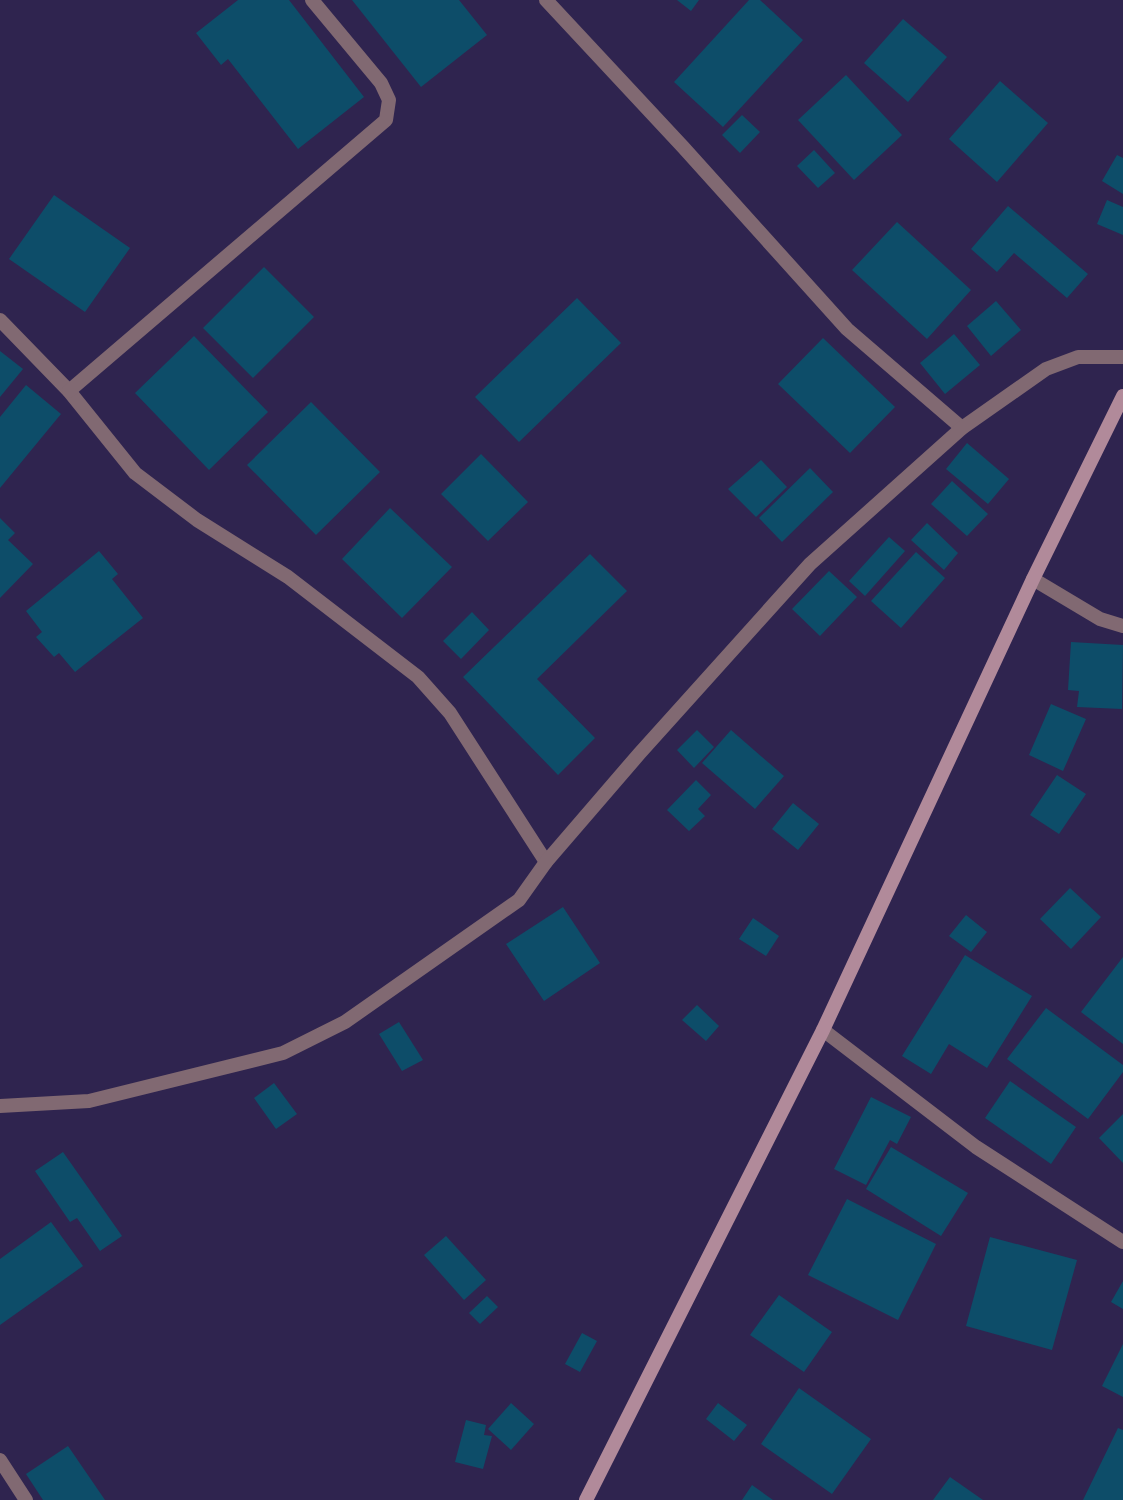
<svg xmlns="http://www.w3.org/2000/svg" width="1123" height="1500" viewBox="0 0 1123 1500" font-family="Arial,sans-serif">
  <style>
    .building { fill: #0d4d69 }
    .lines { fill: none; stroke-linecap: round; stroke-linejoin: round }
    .minor { stroke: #816972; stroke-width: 14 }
    .secondary { stroke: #b18a9a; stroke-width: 14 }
  </style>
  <rect width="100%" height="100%" fill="#2f244f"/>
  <g class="building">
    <polygon points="238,0 289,0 364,97 298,149 228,59 221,65 196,33"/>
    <polygon points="352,0 459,0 487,35 421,87"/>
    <polygon points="677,0 699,0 691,11"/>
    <polygon points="749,0 760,0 803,40 723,127 674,82"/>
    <polygon points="903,19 947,57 908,102 864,63"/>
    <polygon points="846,75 902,135 854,180 798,120"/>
    <polygon points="1000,81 1048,123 997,182 949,139"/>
    <polygon points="742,115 760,132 740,153 722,135"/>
    <polygon points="814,150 835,173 818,188 797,166"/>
    <polygon points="1117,155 1123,158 1123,194 1102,181"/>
    <polygon points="54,195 130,248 85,312 9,259"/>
    <polygon points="1107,200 1123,207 1123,235 1097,224"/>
    <polygon points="1008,206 1088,274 1067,298 1014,253 997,272 971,249"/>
    <polygon points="897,222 971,290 927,339 852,270"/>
    <polygon points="264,267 314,317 253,378 203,328"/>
    <polygon points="577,298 621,343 519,442 475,397"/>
    <polygon points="996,301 1021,330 991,356 967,326"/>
    <polygon points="954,334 980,365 945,394 920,363"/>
    <polygon points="194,336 268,412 209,470 135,393"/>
    <polygon points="823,338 895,407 850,453 778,384"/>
    <polygon points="0,351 23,369 0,397"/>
    <polygon points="26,385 61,414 0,488 0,417"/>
    <polygon points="311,402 380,472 316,535 247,465"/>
    <polygon points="967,443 1009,479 988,504 946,469"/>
    <polygon points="481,454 528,502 488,541 441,494"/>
    <polygon points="761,460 787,487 756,517 728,489"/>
    <polygon points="810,468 833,492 782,542 759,518"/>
    <polygon points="952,481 988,514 967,536 931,504"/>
    <polygon points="390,508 452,567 402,618 342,559"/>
    <polygon points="0,518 15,533 8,540 33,564 0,598"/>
    <polygon points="927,523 958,553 944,570 911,540"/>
    <polygon points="889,537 905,551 865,596 849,581"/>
    <polygon points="99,551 118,574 112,579 143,618 75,672 59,653 54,657 36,637 42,632 26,611"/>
    <polygon points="916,552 945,578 901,628 871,601"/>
    <polygon points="590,554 627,591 537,679 595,738 558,775 463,677"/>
    <polygon points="829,571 857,597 820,636 792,609"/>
    <polygon points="472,612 489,630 461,659 443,641"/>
    <polygon points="1071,642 1123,645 1122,709 1077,707 1079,691 1068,690"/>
    <polygon points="1051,704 1086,719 1063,771 1029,755"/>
    <polygon points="697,730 714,747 694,768 677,750"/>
    <polygon points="731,730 784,776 755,809 702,763"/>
    <polygon points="1057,775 1086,794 1059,834 1030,815"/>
    <polygon points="696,780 711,795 698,809 705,816 689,831 667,810"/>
    <polygon points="793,803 819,824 798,850 772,829"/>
    <polygon points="1070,888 1101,917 1071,949 1040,919"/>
    <polygon points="563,907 600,963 544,1001 506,944"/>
    <polygon points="966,915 987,932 971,952 949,936"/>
    <polygon points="753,918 779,936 766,956 739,939"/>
    <polygon points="965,955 1032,996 987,1068 949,1044 931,1074 902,1056"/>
    <polygon points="1123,957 1123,1044 1081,1012"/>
    <polygon points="697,1005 719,1026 706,1041 682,1020"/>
    <polygon points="1046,1008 1123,1065 1123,1072 1088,1119 1007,1059"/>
    <polygon points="399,1022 423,1060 402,1071 379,1034"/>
    <polygon points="1010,1081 1076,1127 1051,1164 985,1118"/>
    <polygon points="274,1083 297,1114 276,1129 254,1098"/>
    <polygon points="871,1097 911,1117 897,1144 890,1140 866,1185 834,1169"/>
    <polygon points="1123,1114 1123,1163 1099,1138"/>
    <polygon points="891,1147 968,1193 941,1236 866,1189"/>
    <polygon points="63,1152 122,1236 100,1251 77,1218 70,1222 35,1171"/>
    <polygon points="847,1199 936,1244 898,1320 808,1275"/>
    <polygon points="51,1222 83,1266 0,1325 0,1259"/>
    <polygon points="446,1236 486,1280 464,1300 424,1255"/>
    <polygon points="990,1237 1077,1260 1052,1350 966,1326"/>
    <polygon points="1123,1281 1123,1309 1111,1302"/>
    <polygon points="779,1295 832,1332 804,1372 750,1335"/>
    <polygon points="487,1296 498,1307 480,1324 469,1313"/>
    <polygon points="582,1333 597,1341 580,1372 565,1364"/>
    <polygon points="1123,1344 1123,1397 1102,1386"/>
    <polygon points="799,1388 871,1439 832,1494 761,1444"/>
    <polygon points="511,1403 534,1424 511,1450 488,1429"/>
    <polygon points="718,1403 747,1425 734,1441 706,1419"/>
    <polygon points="466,1420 486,1425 484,1435 492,1436 483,1469 455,1462"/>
    <polygon points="1118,1428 1123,1430 1123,1500 1083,1500"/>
    <polygon points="68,1446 105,1500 43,1500 26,1474"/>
    <polygon points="950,1477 983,1500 933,1500"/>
    <polygon points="752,1485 773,1500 742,1500"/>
  </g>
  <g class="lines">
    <g class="minor">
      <polyline points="546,0 683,147 847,329 962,428"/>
      <polyline points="0,320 69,391 135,473 197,520 288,577 418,677 450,713 546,862"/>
      <polyline points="69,391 386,120 389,100 381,83 312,0"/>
      <polyline points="1033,579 1100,619 1123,626"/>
      <polyline points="823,1030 976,1147 1123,1242"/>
      <polyline points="0,1106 89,1101 283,1053 345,1022 519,900 546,862 639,754 810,564 962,428 1046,369 1078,357 1123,357"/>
      <polyline points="0,1460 26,1500"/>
    </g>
    <polyline class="secondary" points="586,1500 823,1030 1033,579 1123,396"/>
  </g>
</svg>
